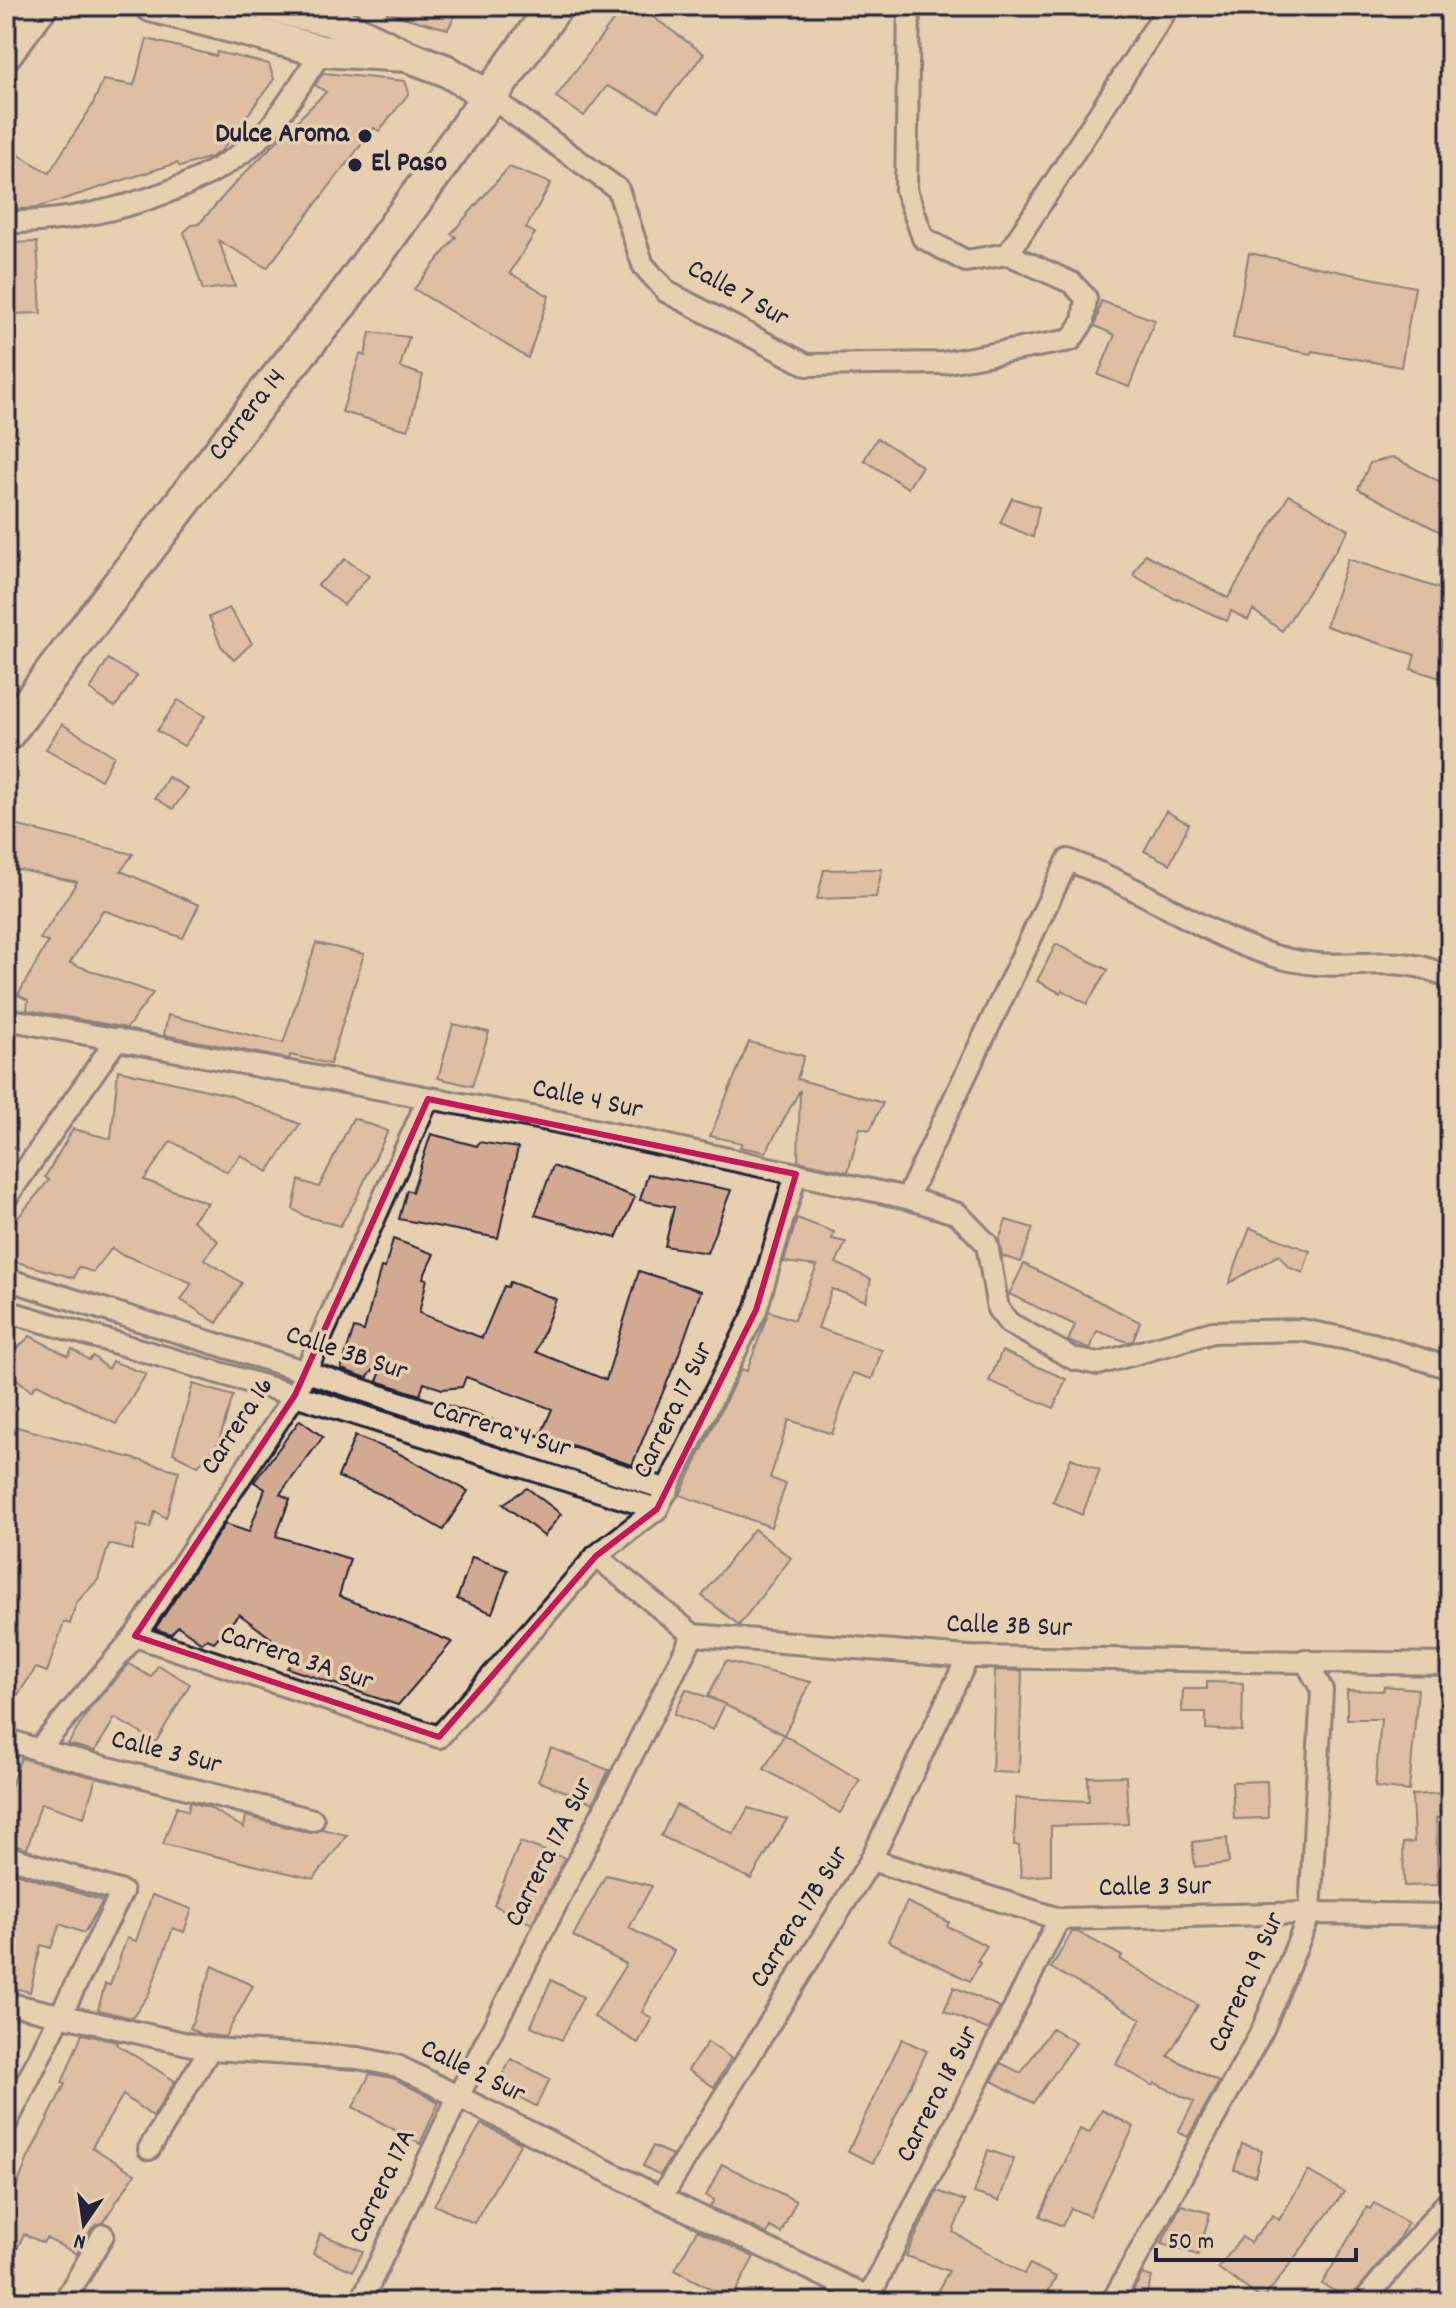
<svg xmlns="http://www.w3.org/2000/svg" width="1456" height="2308" viewBox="0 0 1456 2308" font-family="Dekko,sans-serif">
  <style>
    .building { fill: #d2aa92; stroke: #22223b; stroke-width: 2 }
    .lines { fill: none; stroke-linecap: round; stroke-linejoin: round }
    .street-casing { stroke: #22223b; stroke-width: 26 }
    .secondary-casing { stroke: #22223b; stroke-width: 36 }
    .primary-casing { stroke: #22223b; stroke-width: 40 }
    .street { stroke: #e7d0b0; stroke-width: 20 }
    .secondary { stroke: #e7d0b0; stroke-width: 30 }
    .primary { stroke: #e7d0b0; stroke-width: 34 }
    .marked { fill: none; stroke: #c2185b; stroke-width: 6; stroke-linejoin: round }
    .poi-dot { fill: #22223b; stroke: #e7d0b0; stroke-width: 3 }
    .labels { text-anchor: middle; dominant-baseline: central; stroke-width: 7; stroke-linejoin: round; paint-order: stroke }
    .poi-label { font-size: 28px; font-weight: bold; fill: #22223b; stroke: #e7d0b0; text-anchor: end }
    .street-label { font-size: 28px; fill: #22223b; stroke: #e7d0b0 }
  </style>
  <rect width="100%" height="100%" fill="#e7d0b0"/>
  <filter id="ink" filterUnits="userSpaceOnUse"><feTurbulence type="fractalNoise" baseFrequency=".0125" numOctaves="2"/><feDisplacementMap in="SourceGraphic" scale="16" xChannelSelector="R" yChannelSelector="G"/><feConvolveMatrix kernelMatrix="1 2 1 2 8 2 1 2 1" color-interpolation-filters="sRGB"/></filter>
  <g filter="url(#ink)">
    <g class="building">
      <polygon points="388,6 460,6 448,29 387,13"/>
      <polygon points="624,6 638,6 704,54 658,111 607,86 584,116 556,97"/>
      <polygon points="147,39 216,56 217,52 269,64 274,79 222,150 211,157 180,167 177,163 36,208 19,209 6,199 6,147 49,173 92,106 103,80 134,85"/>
      <polygon points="323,73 405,81 409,93 379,131 374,128 267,268 219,241 235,286 203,290 184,232 192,225 199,224 236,182 326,92 315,85"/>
      <polygon points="509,167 551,183 526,228 535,233 510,273 549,296 528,358 414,289 456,237 451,234"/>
      <polygon points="37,242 41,313 12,314 8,243"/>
      <polygon points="1249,253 1415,287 1401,367 1312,351 1311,354 1233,338"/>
      <polygon points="1101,301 1155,320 1129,387 1098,375 1115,335 1095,326"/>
      <polygon points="370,332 409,337 400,367 423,375 408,430 342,412 360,354 365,356"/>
      <polygon points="877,438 922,466 908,488 864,460"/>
      <polygon points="1393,457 1450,487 1450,537 1358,489 1370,463"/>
      <polygon points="1289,495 1349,530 1282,631 1253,610 1248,620 1231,611 1227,621 1178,598 1177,600 1133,575 1145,554 1228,598"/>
      <polygon points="1012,498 1039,507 1033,537 1000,523"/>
      <polygon points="345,559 369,576 344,605 318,585"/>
      <polygon points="1348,559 1450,592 1450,681 1411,669 1415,655 1326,626"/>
      <polygon points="229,608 252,643 234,660 221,646 209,617"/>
      <polygon points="108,659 137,676 115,707 90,690"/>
      <polygon points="178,700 205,716 184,746 157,731"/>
      <polygon points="62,724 114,756 101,780 46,749"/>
      <polygon points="168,777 188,788 173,809 155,798"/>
      <polygon points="1166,811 1189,824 1170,864 1144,851"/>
      <polygon points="6,823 133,854 121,871 199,905 183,938 103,910 70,963 153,993 127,1028 27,1010 28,1000 18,995 48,942 40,939 77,882 6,867"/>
      <polygon points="882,869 876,897 817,899 824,870"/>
      <polygon points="316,943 364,954 330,1064 290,1055 289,1059 164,1035 168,1015 283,1043"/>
      <polygon points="1056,944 1108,970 1087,1004 1062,990 1060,993 1037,981"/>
      <polygon points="453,1024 489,1032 472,1086 438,1078"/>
      <polygon points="749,1042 804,1056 797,1079 883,1103 870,1130 860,1128 848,1172 798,1161 800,1090 766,1152 740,1147 742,1143 710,1136"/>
      <polygon points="118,1070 229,1095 300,1124 268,1172 241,1155 227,1172 171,1141 144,1180 208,1203 192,1220 218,1241 204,1259 242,1283 217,1323 181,1300 192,1283 124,1255 123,1256 112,1248 93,1272 78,1267 74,1278 6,1259 6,1232 49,1180 45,1177 73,1129 111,1139"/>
      <polygon points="353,1118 388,1131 355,1201 340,1226 305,1216 293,1209 299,1180 319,1187"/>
      <polygon points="431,1134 477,1146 479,1142 518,1148 498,1238 399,1219 407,1190 412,1192"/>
      <polygon points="553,1166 635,1197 616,1238 535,1215"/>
      <polygon points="648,1174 731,1190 707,1253 665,1246 674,1207 640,1200"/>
      <polygon points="797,1218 834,1232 832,1239 846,1242 836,1263 871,1279 866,1301 832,1289 818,1328 882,1350 872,1379 853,1373 832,1434 789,1420 770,1478 786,1484 771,1527 680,1495 741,1369 747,1371 769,1311 794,1320 817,1266 784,1262"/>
      <polygon points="1006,1220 1033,1228 1021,1262 1002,1256 999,1240"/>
      <polygon points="1250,1228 1310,1251 1303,1273 1288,1267 1279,1255 1229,1283"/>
      <polygon points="393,1239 434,1254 423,1278 427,1279 419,1313 482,1338 504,1286 508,1287 510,1282 556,1299 536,1352 606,1380 639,1271 701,1291 677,1359 632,1465 541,1435 552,1409 466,1377 462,1387 442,1389 424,1383 420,1395 377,1381 387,1358 384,1356 367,1378 341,1369 354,1328 364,1331 381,1267 385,1268"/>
      <polygon points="1024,1264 1140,1322 1133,1341 1128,1342 1097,1331 1090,1349 1068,1341 1075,1325 1009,1294"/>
      <polygon points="30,1336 68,1356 72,1349 89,1360 93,1356 108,1369 112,1361 146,1374 116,1424 37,1384 31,1391 6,1370 6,1359"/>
      <polygon points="1002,1351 1066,1379 1054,1408 989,1381"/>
      <polygon points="193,1384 233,1396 218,1444 198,1466 173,1453"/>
      <polygon points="300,1420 323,1437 280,1494 290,1499 276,1536 350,1559 339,1596 452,1642 398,1705 287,1668 296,1657 239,1614 214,1642 207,1639 202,1643 178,1626 171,1634 155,1629 225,1524 249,1532 265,1489 254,1482"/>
      <polygon points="6,1424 179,1471 166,1518 155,1511 150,1528 138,1525 132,1550 109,1544 98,1580 76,1603 70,1624 64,1622 47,1672 36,1668 6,1712"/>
      <polygon points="355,1436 398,1453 468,1491 443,1530 380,1494 338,1477"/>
      <polygon points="1071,1458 1100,1470 1082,1515 1053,1502"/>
      <polygon points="527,1488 561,1514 544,1536 503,1504"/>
      <polygon points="754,1529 791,1558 739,1625 702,1596"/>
      <polygon points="472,1557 508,1570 492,1613 457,1599"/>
      <polygon points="726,1661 811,1682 784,1735 708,1696"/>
      <polygon points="129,1664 151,1677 158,1665 190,1684 156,1742 115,1718 95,1751 68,1744 91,1707"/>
      <polygon points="995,1670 1022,1671 1019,1773 992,1772"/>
      <polygon points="1207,1682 1243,1683 1242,1731 1206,1729 1206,1712 1182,1712 1183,1689 1207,1689"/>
      <polygon points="1384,1686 1418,1689 1409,1791 1375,1787 1381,1719 1347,1719 1347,1690 1383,1691"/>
      <polygon points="686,1689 725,1704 713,1730 674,1714"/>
      <polygon points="784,1735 860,1780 840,1813 764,1769"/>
      <polygon points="551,1748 609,1770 593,1803 538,1781"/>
      <polygon points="21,1758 96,1778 84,1817 41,1803 27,1849 6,1843 6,1800"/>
      <polygon points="1126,1776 1128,1824 1051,1826 1051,1875 1021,1877 1019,1846 1014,1845 1016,1798 1089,1801 1088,1777"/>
      <polygon points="1267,1781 1268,1818 1234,1819 1232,1782"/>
      <polygon points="1444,1793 1445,1818 1436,1818 1438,1885 1404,1886 1403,1843 1414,1842 1412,1795"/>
      <polygon points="190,1802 208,1807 244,1828 246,1816 310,1833 322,1829 347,1835 314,1879 163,1844 177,1806 188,1811"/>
      <polygon points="676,1805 734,1834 748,1808 787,1819 751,1879 661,1836"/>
      <polygon points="1227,1838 1229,1863 1195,1867 1192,1842"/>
      <polygon points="520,1842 565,1858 532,1924 494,1905"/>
      <polygon points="6,1870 103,1901 84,1933 60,1924 51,1948 41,1945 30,1992 6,1986"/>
      <polygon points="606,1875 652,1886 629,1928 674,1951 642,2012 652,2018 638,2043 594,2017 626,1964 573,1936"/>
      <polygon points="152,1895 192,1909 184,1932 173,1928 149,1994 132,2018 98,2010 105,1984 110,1985 127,1938 136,1941"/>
      <polygon points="907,1902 949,1922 947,1926 987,1946 977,1961 980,1963 970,1981 888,1941"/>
      <polygon points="1072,1932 1078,1932 1122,1956 1120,1959 1198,2005 1168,2056 1219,2082 1188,2137 1178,2132 1194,2102 1155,2083 1153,2086 1116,2064 1141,2019 1051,1968"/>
      <polygon points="213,1966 253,1986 225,2037 201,2034 190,2028"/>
      <polygon points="551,1980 583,1997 562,2040 531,2026"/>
      <polygon points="954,1987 1000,2007 989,2030 944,2011"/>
      <polygon points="1052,2028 1076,2043 1033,2103 992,2081 1001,2063 1021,2073"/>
      <polygon points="82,2034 118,2042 116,2044 175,2081 153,2117 123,2095 92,2147 135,2174 103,2222 92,2228 77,2254 46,2238 43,2243 24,2234 6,2272 6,2214 28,2158 65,2084 62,2083"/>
      <polygon points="902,2039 927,2051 873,2163 848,2151"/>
      <polygon points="708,2042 731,2058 714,2087 688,2070"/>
      <polygon points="511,2059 550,2079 536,2106 497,2086"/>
      <polygon points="370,2074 393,2078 439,2102 420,2144 353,2107"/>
      <polygon points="1102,2110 1134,2127 1089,2216 1071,2208 1062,2226 1040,2216 1080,2129 1089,2133"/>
      <polygon points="481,2124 521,2143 474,2223 434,2205"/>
      <polygon points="1242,2144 1262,2150 1255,2176 1234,2170"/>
      <polygon points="653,2146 672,2155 660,2175 643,2166"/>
      <polygon points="988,2150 1014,2159 999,2201 974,2193"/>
      <polygon points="722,2164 796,2201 781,2233 770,2227 767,2234 710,2207 714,2200 706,2196"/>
      <polygon points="1308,2171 1344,2192 1263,2300 1218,2268 1242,2237 1250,2243 1273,2215 1279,2220"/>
      <polygon points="937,2191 965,2201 953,2232 1024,2274 1030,2264 1056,2277 1043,2302 931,2302 949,2271 906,2256"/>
      <polygon points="1375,2203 1408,2223 1397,2241 1350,2300 1322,2284 1367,2207 1371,2209"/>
      <polygon points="1181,2205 1210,2213 1198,2255 1161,2244"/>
      <polygon points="697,2230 754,2257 731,2300 675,2270"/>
      <polygon points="320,2234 363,2251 353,2271 313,2254"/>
      <polygon points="1142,2274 1152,2277 1144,2302 1127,2302"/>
    </g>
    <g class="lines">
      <defs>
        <g id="street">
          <polyline points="490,97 618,189 643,265 667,292 807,365 942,363 1071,340 1083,322 1086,298 1072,283 1008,254 966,261 923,238 906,190 909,6"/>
          <path d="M6 222C86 224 216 190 270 127 289 104 305 76 322 51"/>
          <polyline points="1008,254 1169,6"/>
          <polyline points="6,1019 558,1122 907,1198 958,1214 987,1244 998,1309 1009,1323 1074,1359 1098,1364 1213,1332 1301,1330 1373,1344 1450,1368"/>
          <polyline points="6,1198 117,1039"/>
          <path d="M907 1198 1068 860C1085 867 1103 874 1119 882 1184 913 1244 958 1317 964 1362 968 1409 953 1450 979"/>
          <polyline points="6,1279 307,1372 668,1490"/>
          <polyline points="6,1311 295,1395 657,1509"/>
          <polyline points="596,1556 693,1635 968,1657 1450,1664"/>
          <polyline points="135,1636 439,1737 596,1556 657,1509 756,1310 796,1174"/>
          <polyline points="6,1739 38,1750 313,1820"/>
          <polyline points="38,1750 135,1636 295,1395 428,1099"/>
          <polyline points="6,1856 122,1892 6,2124"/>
          <polyline points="871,1860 1059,1919 1310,1913 1450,1915"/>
          <polyline points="6,2003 210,2049 358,2058 397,2066 661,2198 879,2302"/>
          <polyline points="149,2149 210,2049"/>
          <polyline points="661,2198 871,1860 968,1657"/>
          <polyline points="869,2297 1059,1919"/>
          <polyline points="64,2302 103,2235"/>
          <polyline points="361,2302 458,2097 693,1635"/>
          <polyline points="1112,2302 1263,2029 1310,1913 1322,1690 1305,1660"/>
          <polyline points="1363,2302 1450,2199"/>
        </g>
        <g id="secondary">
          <polyline points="151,6 322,51 407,56"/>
          <polyline points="267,6 339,23 407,56 445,70 490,97"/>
          <polyline points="6,54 42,6"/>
        </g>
        <g id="primary">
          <path id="s1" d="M6 734 266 393 341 302 555 6"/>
        </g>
      </defs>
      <use href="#street" class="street-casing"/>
      <use href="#secondary" class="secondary-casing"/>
      <use href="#primary" class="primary-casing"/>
      <use href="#street" class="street"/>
      <use href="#secondary" class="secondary"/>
      <use href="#primary" class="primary"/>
    </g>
  </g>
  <path d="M0 0H1456V2308H0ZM428 1099 796 1174 756 1310 657 1509 596 1556 439 1737 135 1636 295 1395Z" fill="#e7d0b0" fill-opacity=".55" fill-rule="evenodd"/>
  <path class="marked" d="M428 1099 796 1174 756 1310 657 1509 596 1556 439 1737 135 1636 295 1395Z"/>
  <g class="poi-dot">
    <circle cx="365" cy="136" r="8"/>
    <circle cx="355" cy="165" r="8"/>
  </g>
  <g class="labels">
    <g class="poi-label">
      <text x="349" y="136">Dulce Aroma</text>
      <text x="371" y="165" text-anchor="start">El Paso</text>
    </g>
    <g class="street-label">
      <text transform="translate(737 295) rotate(29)">Calle 7 Sur</text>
      <text stroke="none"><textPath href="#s1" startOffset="400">Carrera 14</textPath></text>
      <text transform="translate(587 1101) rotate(12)">Calle 4 Sur</text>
      <text transform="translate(346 1355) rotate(18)">Calle 3B Sur</text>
      <text transform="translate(675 1411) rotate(-64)">Carrera 17 Sur</text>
      <text transform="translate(239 1427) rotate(-57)">Carrera 16</text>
      <text transform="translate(501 1431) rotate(17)">Carrera 4 Sur</text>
      <text transform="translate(1009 1628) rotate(2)">Calle 3B Sur</text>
      <text transform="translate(296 1660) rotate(18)">Carrera 3A Sur</text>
      <text transform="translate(166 1754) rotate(14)">Calle 3 Sur</text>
      <text transform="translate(551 1853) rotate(-63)">Carrera 17A Sur</text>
      <text transform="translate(1155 1889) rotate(-1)">Calle 3 Sur</text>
      <text transform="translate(801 1918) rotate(-58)">Carrera 17B Sur</text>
      <text transform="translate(1248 1983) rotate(-66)">Carrera 19 Sur</text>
      <text transform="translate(472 2073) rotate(26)">Calle 2 Sur</text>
      <text transform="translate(939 2095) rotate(-63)">Carrera 18 Sur</text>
      <text transform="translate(384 2187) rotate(-65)">Carrera 17A</text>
    </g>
  </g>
  <rect width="1456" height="2308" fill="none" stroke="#e7d0b0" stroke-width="32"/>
  <rect x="16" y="16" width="1424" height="2276" fill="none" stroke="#22223b" stroke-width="3" filter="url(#ink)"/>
  <g transform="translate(84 2224) rotate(193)" stroke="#e7d0b0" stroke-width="6" paint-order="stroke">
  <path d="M0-6L14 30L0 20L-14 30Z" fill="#22223b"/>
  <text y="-12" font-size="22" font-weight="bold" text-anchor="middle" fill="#22223b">N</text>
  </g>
  <path d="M1156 2248v12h200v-12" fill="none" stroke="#22223b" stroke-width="4"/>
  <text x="1168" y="2248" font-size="24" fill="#22223b" stroke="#e7d0b0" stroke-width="6" paint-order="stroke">50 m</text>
</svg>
